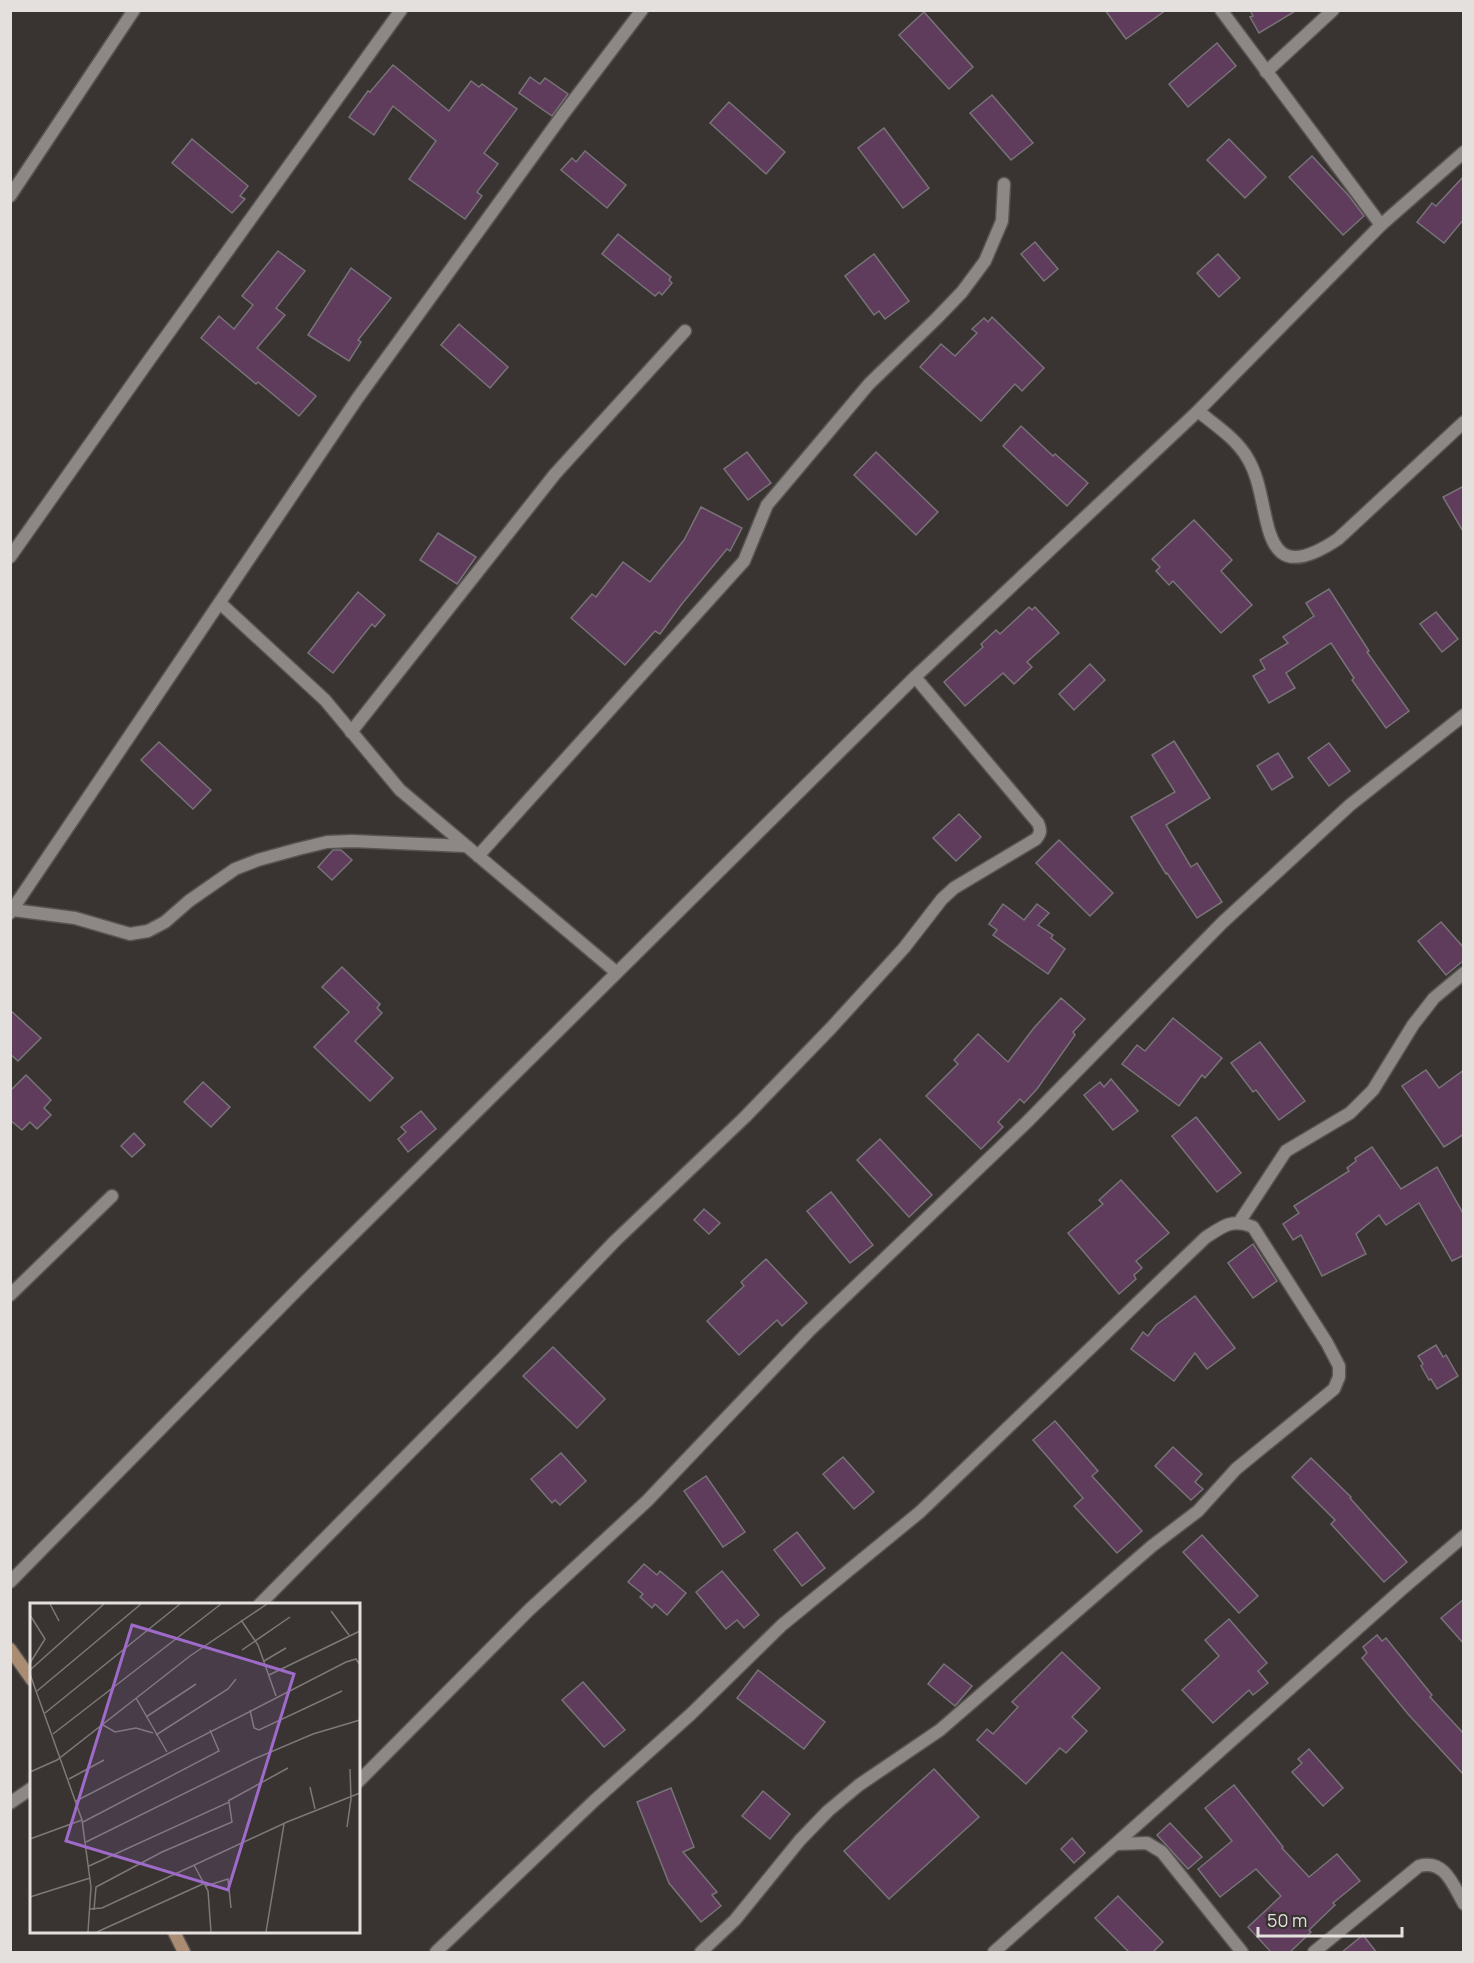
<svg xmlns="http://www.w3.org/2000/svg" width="1474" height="1963" viewBox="0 0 1474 1963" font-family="Manrope,sans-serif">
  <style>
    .building { fill: #5f3c5c; stroke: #777377; stroke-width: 1.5 }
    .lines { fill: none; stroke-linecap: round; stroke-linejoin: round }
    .street-casing { stroke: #575351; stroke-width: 15 }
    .secondary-casing { stroke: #575351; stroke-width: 15 }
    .street { stroke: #8d8785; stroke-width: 12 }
    .secondary { stroke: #a98c72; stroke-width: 12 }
    .inset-road { fill: none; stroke: #7d7977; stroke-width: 1.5 }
    .view { fill: #9f6bca; fill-opacity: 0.15; stroke: #9f6bca; stroke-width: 3 }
    .inset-edge { fill: none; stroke: #e3e0de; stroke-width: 3 }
  </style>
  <rect width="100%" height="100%" fill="#393432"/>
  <g class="building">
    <polygon points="1105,10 1166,10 1126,39"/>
    <polygon points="1250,10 1297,10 1259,33 1250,17 1253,16"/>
    <polygon points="924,12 973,67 949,89 899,35"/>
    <polygon points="1217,43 1236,66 1188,107 1169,84"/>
    <polygon points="393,65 449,111 471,81 479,87 482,84 517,109 484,153 498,164 477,192 482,196 465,219 409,179 436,141 393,106 374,135 349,117 368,91 370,92"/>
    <polygon points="530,77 540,84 545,78 568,94 552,116 519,93"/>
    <polygon points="992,95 1033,143 1011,160 970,113"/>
    <polygon points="729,102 785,152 766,174 710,123"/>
    <polygon points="884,128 929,188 903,208 858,148"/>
    <polygon points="192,139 248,186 240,196 245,199 232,213 172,163"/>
    <polygon points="1229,139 1266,177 1245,198 1207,160"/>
    <polygon points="585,151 626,185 607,208 561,170 572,158 576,162"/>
    <polygon points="1312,156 1349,196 1364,216 1343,235 1289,177"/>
    <polygon points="1464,176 1464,219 1444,243 1417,222 1432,203 1436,206"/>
    <polygon points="618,234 671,277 669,280 672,283 662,295 659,292 655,296 602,254"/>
    <polygon points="1035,242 1058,269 1044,281 1021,254"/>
    <polygon points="278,251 305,271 276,308 285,315 257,348 316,396 299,416 258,382 256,384 201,338 219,316 234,329 253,305 242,296"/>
    <polygon points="874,254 909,301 885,319 879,311 874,315 845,276"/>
    <polygon points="1218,254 1240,278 1219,297 1197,273"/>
    <polygon points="351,268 391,298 358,340 361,342 349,361 308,335"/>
    <polygon points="992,317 1044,368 1022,391 1015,384 981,421 920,367 941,344 955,356 977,333 972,329 984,318 988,322"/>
    <polygon points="459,324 508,367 490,388 441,345"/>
    <polygon points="1021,426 1053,456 1055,454 1088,483 1067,506 1003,446"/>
    <polygon points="747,452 771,483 748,500 724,469"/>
    <polygon points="876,452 938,512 916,535 854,475"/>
    <polygon points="1464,486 1464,533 1443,497"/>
    <polygon points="701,507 742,528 730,551 727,549 681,605 660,634 655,631 625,665 571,618 592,594 596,597 623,562 650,582 684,540"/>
    <polygon points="1194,520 1232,560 1221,571 1252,605 1221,633 1173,581 1169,585 1156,571 1160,567 1152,559"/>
    <polygon points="438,533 476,557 457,584 420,560"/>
    <polygon points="1329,589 1369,651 1367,652 1409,711 1386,728 1352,680 1354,678 1331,643 1286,673 1295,688 1269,703 1253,676 1265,669 1260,660 1288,643 1283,637 1314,616 1306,603"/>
    <polygon points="358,592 385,615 375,627 372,624 333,673 308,653"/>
    <polygon points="1029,607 1032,610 1035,607 1059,633 1027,662 1032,667 1014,684 1003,673 965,706 944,682 983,647 981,644 996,630 1000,634"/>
    <polygon points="1436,612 1458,639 1442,652 1420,624"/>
    <polygon points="1090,664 1105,680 1074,710 1059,694"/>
    <polygon points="1174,741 1210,798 1166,825 1191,867 1197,863 1222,902 1197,918 1167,873 1166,874 1131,817 1175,792 1152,755"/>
    <polygon points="159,742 211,790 193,809 141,760"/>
    <polygon points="1329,743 1350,771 1329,786 1308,758"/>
    <polygon points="1278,753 1293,777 1272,790 1257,766"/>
    <polygon points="959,814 981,837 956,861 933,838"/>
    <polygon points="1059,840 1113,893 1090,916 1036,863"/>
    <polygon points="333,850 341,850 352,860 332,880 318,867"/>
    <polygon points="1003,904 1024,920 1037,904 1049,913 1038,925 1053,935 1051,938 1065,949 1048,974 993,935 997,930 989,924"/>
    <polygon points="1441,922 1464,948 1464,960 1446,975 1418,941"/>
    <polygon points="342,967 380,1004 377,1008 382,1013 355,1041 393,1078 370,1101 314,1047 349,1012 322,987"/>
    <polygon points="1061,998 1085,1019 1073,1032 1075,1035 1037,1089 1024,1103 1020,1099 998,1122 1003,1127 981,1149 926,1096 958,1064 954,1060 978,1034 1008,1062 1033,1029"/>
    <polygon points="10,1010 41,1038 18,1061 10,1054"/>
    <polygon points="1173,1018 1222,1058 1205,1078 1202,1075 1179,1106 1122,1064 1137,1045 1145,1051"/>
    <polygon points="1260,1042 1305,1101 1279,1120 1256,1090 1253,1092 1231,1063"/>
    <polygon points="1426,1070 1439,1088 1464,1070 1464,1134 1444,1147 1402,1086"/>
    <polygon points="26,1075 51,1100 44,1108 51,1115 37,1129 30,1122 22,1130 10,1120 10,1091"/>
    <polygon points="1111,1079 1138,1111 1113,1130 1084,1095 1100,1082 1104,1087"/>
    <polygon points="203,1082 230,1107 211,1127 184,1102"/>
    <polygon points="421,1111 436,1129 408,1152 398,1139 406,1132 401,1127"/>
    <polygon points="1196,1117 1241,1173 1217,1192 1172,1136"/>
    <polygon points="134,1133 145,1145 132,1157 121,1146"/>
    <polygon points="880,1139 932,1195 909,1217 857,1160"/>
    <polygon points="1372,1147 1401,1189 1437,1167 1464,1215 1464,1255 1452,1261 1419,1203 1386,1225 1379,1215 1356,1234 1366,1254 1322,1276 1301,1235 1293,1240 1283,1224 1299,1213 1294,1206 1349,1171 1347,1168 1356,1161 1355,1158"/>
    <polygon points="1121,1180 1169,1233 1136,1261 1142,1268 1134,1275 1136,1279 1119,1294 1068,1233 1103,1204 1099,1200"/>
    <polygon points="831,1192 873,1245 850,1263 807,1211"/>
    <polygon points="704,1209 720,1223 709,1234 694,1220"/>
    <polygon points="1253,1244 1277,1281 1253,1298 1228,1263"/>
    <polygon points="766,1259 807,1303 782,1326 777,1320 739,1355 707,1321 744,1286 741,1282"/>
    <polygon points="1195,1296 1235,1348 1207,1369 1195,1353 1174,1381 1131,1349 1143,1332 1148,1336 1156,1325"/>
    <polygon points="1436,1345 1443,1357 1446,1355 1458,1376 1437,1389 1431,1379 1429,1380 1421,1366 1423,1364 1418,1356"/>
    <polygon points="553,1347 605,1399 577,1428 523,1376"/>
    <polygon points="1055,1421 1098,1471 1092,1476 1142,1531 1117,1553 1074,1506 1083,1498 1033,1440"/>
    <polygon points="1173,1447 1202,1474 1195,1482 1203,1489 1191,1500 1155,1466"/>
    <polygon points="561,1453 586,1481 560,1505 555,1500 552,1503 531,1479"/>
    <polygon points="843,1457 874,1492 854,1509 823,1474"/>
    <polygon points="1311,1458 1351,1497 1350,1498 1407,1562 1384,1582 1331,1524 1335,1520 1292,1477"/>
    <polygon points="706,1476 745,1532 723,1547 684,1491"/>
    <polygon points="797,1532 825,1568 802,1586 774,1550"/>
    <polygon points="1202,1535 1258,1596 1239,1613 1183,1552"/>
    <polygon points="644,1564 657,1575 660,1571 686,1593 667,1615 655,1604 652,1608 640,1597 643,1594 628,1582"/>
    <polygon points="722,1571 759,1615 744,1628 737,1620 726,1629 696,1592"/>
    <polygon points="1464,1599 1464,1644 1441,1618"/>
    <polygon points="1229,1619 1267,1663 1258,1671 1268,1683 1253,1695 1249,1690 1213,1723 1182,1690 1219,1656 1205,1640"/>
    <polygon points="1377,1635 1382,1641 1386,1638 1432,1695 1430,1697 1464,1734 1464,1775 1408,1714 1362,1658 1367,1653 1363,1647"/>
    <polygon points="1062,1652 1100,1688 1072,1717 1087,1731 1066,1753 1060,1748 1026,1784 977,1740 987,1729 993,1734 1018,1707 1012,1702"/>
    <polygon points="944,1664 972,1686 955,1706 928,1684"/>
    <polygon points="758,1670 825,1722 804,1749 737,1698"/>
    <polygon points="583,1682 625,1730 604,1747 562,1700"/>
    <polygon points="1309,1749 1343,1788 1323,1806 1292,1772 1302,1763 1298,1759"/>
    <polygon points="934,1769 979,1817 889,1899 844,1851"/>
    <polygon points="1234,1785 1283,1847 1282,1848 1309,1877 1337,1854 1360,1881 1333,1903 1335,1905 1309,1930 1311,1932 1289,1953 1272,1953 1248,1927 1281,1896 1256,1869 1220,1897 1198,1869 1232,1841 1205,1808"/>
    <polygon points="671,1788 694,1847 683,1852 717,1892 712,1895 721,1906 701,1922 669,1883 637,1802"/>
    <polygon points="763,1791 790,1814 770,1839 742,1816"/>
    <polygon points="1170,1823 1202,1857 1188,1869 1157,1835"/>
    <polygon points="1072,1838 1085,1853 1074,1863 1061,1849"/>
    <polygon points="1118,1896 1163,1942 1152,1953 1130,1953 1095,1918"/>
    <polygon points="1363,1935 1377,1953 1341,1953"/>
  </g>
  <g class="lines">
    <defs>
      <g id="street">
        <polyline points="1221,10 1381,225"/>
        <polyline points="1266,72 1333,10"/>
        <polyline points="10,196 134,10"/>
        <path d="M1198 411C1215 425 1237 439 1248 459 1275 504 1253 596 1338 539L1464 422"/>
        <polyline points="10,557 152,356 401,10"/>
        <polyline points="220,603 325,700 400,790 616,972"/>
        <polyline points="351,732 555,474 685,331"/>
        <polyline points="478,856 744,561 767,505 869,384 937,318 962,292 985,261 1002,221 1004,184"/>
        <polyline points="13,910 75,918 130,934 148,931 165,922 189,901 235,869 258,860 298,849 327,842 352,841 465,846"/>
        <polyline points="10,913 357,399 564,113 642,10"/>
        <polyline points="1240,1221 1286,1151 1350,1113 1373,1090 1413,1025 1434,998 1464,973"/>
        <polyline points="10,1295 112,1196"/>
        <polyline points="10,1582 308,1279 915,677 1198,411 1381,225 1464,152"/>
        <path d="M260 1604 503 1358 615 1241 745 1117 831 1028 904 948 942 899 954 888 1036 839C1041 833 1041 830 1038 823L915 677"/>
        <polyline points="358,1782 529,1610 647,1501 808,1332 1027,1122 1222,923 1350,805 1464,715"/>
        <polyline points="10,1803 32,1788"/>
        <polyline points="1117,1844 1147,1843 1162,1852 1242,1952"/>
        <path d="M436 1952 594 1801 691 1714 782 1625 920 1512 1205 1238C1223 1226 1232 1218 1253 1227L1327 1343 1339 1366V1377L1334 1389 1236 1469 1198 1511 1152 1546 940 1730 859 1785 828 1811 800 1840 735 1920 701 1952"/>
        <polyline points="994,1952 1401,1590 1464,1536"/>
        <path d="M1314 1952 1419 1866C1445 1859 1453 1885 1464 1904"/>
      </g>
      <g id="secondary">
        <polyline points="10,1649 32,1680"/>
        <polyline points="174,1932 184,1952"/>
      </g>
    </defs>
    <use href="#street" class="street-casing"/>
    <use href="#secondary" class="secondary-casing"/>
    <use href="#street" class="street"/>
    <use href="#secondary" class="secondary"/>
  </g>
  <g transform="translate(30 1603)">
    <rect width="330" height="330" fill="#393432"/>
    <path class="inset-road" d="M20 1 29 18M301 8 319 32M0 12 15 36 0 60M211 17 228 42 246 93M212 47 260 14M234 58 256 45M0 67 74 1M0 71 52 217 61 284 58 329M239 72 330 28M7 88 111 1M106 95 137 149M220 107 224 125 229 127 312 88M15 110 150 1M116 114 166 81M73 122 85 129 106 125 123 130M23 131 191 1M126 132 198 86 206 76M0 169 27 157 160 53 237 1M39 176 74 157M280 184 285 206M46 198 316 59 326 56 330 62M198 198 258 165M53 219 189 148 180 127M317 224 321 196 320 166M0 236 52 217M56 239 224 156 283 131 330 117M164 262 178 288 181 329M59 263 199 199 202 219 132 249 66 284 64 307M176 283 198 276 201 305M0 294 60 275M60 306 72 305 257 219 330 190M67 329 175 280M236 329 254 221"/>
    <path class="view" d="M102 22 264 71 198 287 36 238Z"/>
    <rect width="330" height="330" class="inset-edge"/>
  </g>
  <rect width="1474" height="1963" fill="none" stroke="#e3e0de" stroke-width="24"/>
  <path d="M1258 1927v9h144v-9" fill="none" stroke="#e3e0de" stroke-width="3"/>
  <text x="1267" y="1927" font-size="18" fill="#e3e0de" stroke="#393432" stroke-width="4.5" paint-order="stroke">50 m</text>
</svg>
